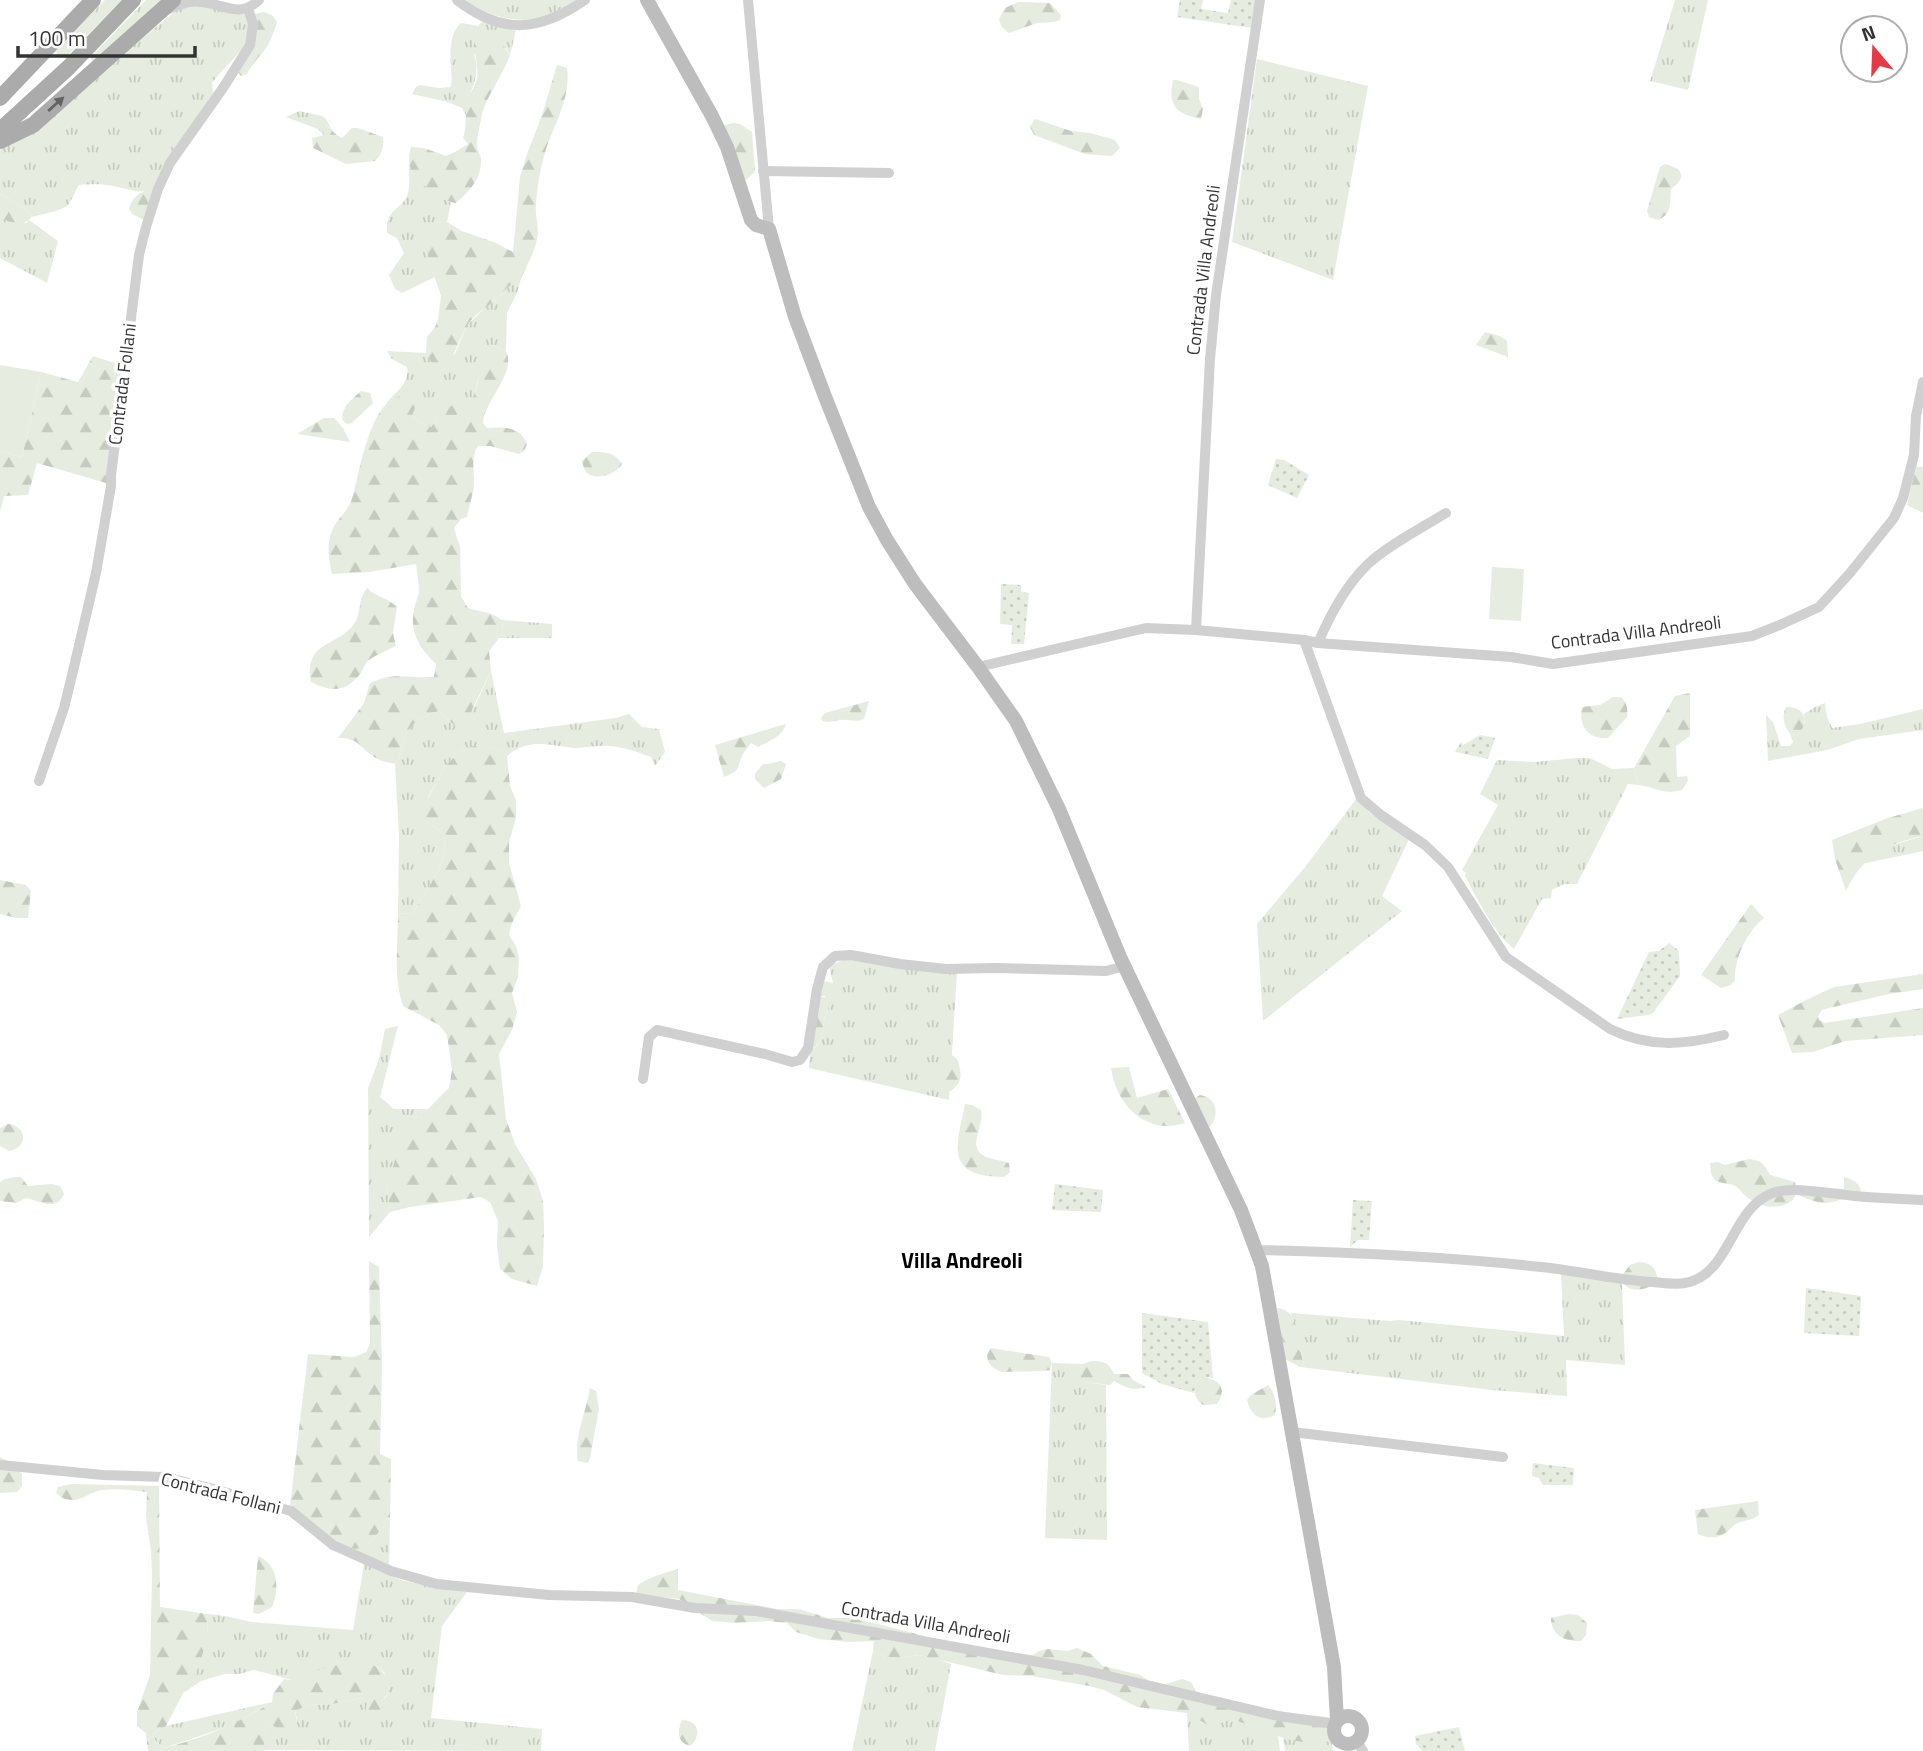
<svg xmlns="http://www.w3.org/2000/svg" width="1923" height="1751" viewBox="0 0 1923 1751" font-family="'Titillium Web',sans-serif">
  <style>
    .grass { fill: url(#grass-tufts) }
    .forest { fill: url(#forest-firs) }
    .garden { fill: url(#garden-dots) }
    .pitch { fill: #e6ecdf }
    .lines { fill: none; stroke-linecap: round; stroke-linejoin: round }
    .minor { stroke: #d0d0d0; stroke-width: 10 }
    .secondary { stroke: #bdbdbd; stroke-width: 14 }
    .primary { stroke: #ababab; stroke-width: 16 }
    .oneway { fill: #636363 }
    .labels { text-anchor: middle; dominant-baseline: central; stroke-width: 7; stroke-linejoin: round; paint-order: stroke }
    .street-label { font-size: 18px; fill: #333; stroke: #fff }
    .quarter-label { font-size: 21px; font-weight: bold; fill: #000; stroke: #fff }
  </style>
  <defs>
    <pattern id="grass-tufts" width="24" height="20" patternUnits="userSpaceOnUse" patternTransform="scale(1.75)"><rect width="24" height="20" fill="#e6ecdf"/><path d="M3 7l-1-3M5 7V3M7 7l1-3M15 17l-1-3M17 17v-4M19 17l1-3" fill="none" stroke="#c6cbc0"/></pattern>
    <pattern id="forest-firs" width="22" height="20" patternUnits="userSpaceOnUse" patternTransform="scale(1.75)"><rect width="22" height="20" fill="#e6ecdf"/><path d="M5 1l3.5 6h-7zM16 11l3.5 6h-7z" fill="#c6cbc0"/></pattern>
    <pattern id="garden-dots" width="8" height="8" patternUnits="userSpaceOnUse" patternTransform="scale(1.75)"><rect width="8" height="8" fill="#e6ecdf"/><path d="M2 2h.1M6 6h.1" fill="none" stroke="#c6cbc0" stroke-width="1.8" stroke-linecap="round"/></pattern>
  </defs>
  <rect width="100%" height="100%" fill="#fff"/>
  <g class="grass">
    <polygon points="105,0 122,0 65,58 57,56 56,48"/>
    <polygon points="146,0 162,0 95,63 90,58"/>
    <path d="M466 0H577C568 6 558 13 547 16 522 25 486 17 466 0Z"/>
    <polygon points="1675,0 1708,0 1688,90 1650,81"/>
    <path d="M195 4 237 14H247C256 48 228 60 212 83L213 93 152 193C146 191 141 192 135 191 112 186 105 183 79 185 75 191 72 201 67 206 63 210 39 215 32 217L29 212 0 193V147L128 50 178 9Z"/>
    <path d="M483 21 516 30 510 55 506 48 474 54C483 83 464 91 467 118L462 108 448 102 412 94 416 87 420 85 440 88 450 87C453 80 451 76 451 69 450 54 449 33 461 23L478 26Z"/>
    <polygon points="1257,59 1368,86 1333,280 1232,242"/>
    <polygon points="299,111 322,116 326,119 332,130 326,124 323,127 324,136 318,129 286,117"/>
    <path d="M409 163 412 173 441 197 451 203 447 222 432 223 429 260 435 277 402 293 395 289 389 275 404 253 397 238 387 233C385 208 403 210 408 193 410 186 409 170 409 163Z"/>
    <polygon points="0,217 11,223 26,223 29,220 58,241 47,283 0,258"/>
    <path d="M521 279 517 293 507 313 506 351 492 345 487 350 481 366 474 397 465 405 454 406 438 418 431 427 418 421 412 415V397C402 394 395 400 386 404 395 391 410 385 407 367L392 359 387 351 426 353 432 364 455 354 467 325 484 309 495 301 513 282Z"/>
    <polygon points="502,620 552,624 552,638 499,638 503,633"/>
    <path d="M491 671 504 733 616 718 629 714 642 727 659 729 665 752 655 766 651 757C637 752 624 747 609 746 598 745 586 748 575 748 549 746 530 737 507 756L491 746 464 748 445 766 439 779 428 797 423 819 445 834C448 868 427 885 413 914L398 913 399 835 395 764C402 757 401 748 404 738 410 724 424 715 439 711L455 726 475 706Z"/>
    <polygon points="1825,703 1827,717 1832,728 1860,724 1923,709 1923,730 1859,739 1827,750 1768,761 1766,715 1773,722 1781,746 1790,746 1793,742 1790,734 1797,735 1805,723 1804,714 1815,707"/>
    <path d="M1576 758H1590L1612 769 1634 768 1639 785 1628 784 1577 884H1564L1552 890 1551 898 1542 899 1514 949C1492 930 1479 902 1465 876L1466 873 1462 870 1498 805 1480 794 1497 760 1535 762Z"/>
    <polygon points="1359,795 1369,812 1409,839 1382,896 1402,911 1263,1021 1257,924 1305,867"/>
    <polygon points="1923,836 1923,851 1862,864 1883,848"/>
    <polygon points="845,959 957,973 949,1100 809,1068 810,1051 814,1050 822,1038 825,1015 828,1009 825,996 818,996 823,981 833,983 829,966"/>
    <polygon points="398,1026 380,1097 394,1109 428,1109 414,1117 387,1187 390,1212 369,1237 368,1088 379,1059 385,1029"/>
    <polygon points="1561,1274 1622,1283 1625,1365 1566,1360 1567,1396 1492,1390 1300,1367 1304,1364 1291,1313 1390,1321 1399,1320 1564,1336"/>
    <polygon points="1052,1363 1083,1364 1080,1371 1084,1382 1106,1385 1107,1540 1045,1538"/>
    <polygon points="390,1518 389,1566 344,1545 367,1547"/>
    <polygon points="364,1564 401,1580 449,1590 467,1592 442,1626 431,1718 542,1729 541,1751 264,1750 264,1733 270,1724 275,1726 297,1719 295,1711 309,1705 333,1704 360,1698 367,1701 367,1709 381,1702 387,1696 389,1687 384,1672 378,1667 363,1663 302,1676 292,1680 254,1670 239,1674 225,1674 201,1681 183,1693 208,1634 207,1614 225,1616 252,1622 353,1630"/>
    <polygon points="873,1651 886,1657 899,1658 919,1655 937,1659 951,1664 935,1751 852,1751"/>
    <polygon points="272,1702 232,1725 164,1748 156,1742 152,1734 166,1726"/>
    <polygon points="1187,1713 1196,1717 1203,1723 1232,1719 1274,1734 1278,1735 1280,1751 1189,1751"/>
    <polygon points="1329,1725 1333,1751 1285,1751 1283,1738 1329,1741"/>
  </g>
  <g class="forest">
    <polygon points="1018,2 1050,3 1061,15 1060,20 1054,22 1037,23 1009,33 1001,26 999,19 1005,8"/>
    <path d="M264 12 272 15 277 22C275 29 272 38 268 45 262 55 252 63 247 74L241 76 237 71 255 24V14Z"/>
    <path d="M483 32 500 41 510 55C503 75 488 93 482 114 481 122 476 140 477 147 478 152 482 157 481 162 481 179 468 193 456 203 444 203 416 182 411 170 408 162 409 155 411 147L424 148 446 156 457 151 468 144 463 138C467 126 465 117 466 105 467 96 474 89 477 80 479 68 474 54 474 41Z"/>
    <path d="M557 65 567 68C571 96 556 121 547 146 541 165 537 186 536 205 535 215 538 224 538 233 537 248 527 265 521 279 510 283 504 292 496 300 486 308 473 315 467 326 459 339 455 354 447 366L432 364 426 353 427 337 435 327 438 320 441 296 429 260 427 237 432 223 447 222 462 231 496 243 513 252 520 177 526 157 542 115Z"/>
    <path d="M1173 80H1177L1199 87V99L1203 109 1201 119C1177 114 1167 106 1173 80Z"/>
    <polygon points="1035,119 1071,131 1090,133 1115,140 1120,148 1112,156 1085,154 1034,135 1030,127"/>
    <path d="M322 122C330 126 334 135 342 138L352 128H358L383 137C384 146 382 155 375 161L346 164 313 148 312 138 324 135Z"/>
    <polygon points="733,123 740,124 752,132 755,172 745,181 721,126"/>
    <path d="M1665 164C1684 169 1687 177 1671 189 1670 202 1672 216 1657 220L1649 217 1647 211 1660 167Z"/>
    <path d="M147 191 152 193 144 220 132 214 129 208C132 199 137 193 147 191Z"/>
    <path d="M0 193 29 212 32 217C21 228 12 224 0 217Z"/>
    <polygon points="1485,332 1500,336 1507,341 1508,357 1476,345"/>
    <path d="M492 345 506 351C517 373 484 401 483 423L487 428C504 427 520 426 527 444L524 451 519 454 490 446H478C470 458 475 474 474 487 472 497 469 507 467 517L461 519 454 528 460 547 461 596 468 608C482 613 488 610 502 620L503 633 489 651 491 671 464 726H455L439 711C424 715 410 724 404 738 401 748 402 757 395 764 387 762 379 761 373 756 358 746 359 738 338 738L364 703 370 683C395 671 409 679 434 677L436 664C420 649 409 632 414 609 415 603 418 598 419 592 419 583 417 573 416 564L369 572 332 574C329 560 326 545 332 531 336 520 348 511 352 499 360 474 371 384 412 397L417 404 412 415 418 421 431 427 438 418 442 405C495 412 466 367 492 345Z"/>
    <polygon points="93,356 121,365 106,483 37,463 28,495 4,496 0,512 0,451 22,457 41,372 78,382"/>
    <path d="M361 391 370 393 373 403 352 423 347 424 342 420C343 405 350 401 361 391Z"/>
    <polygon points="324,418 334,418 343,428 350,442 297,434"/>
    <path d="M592 452C604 452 615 452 622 464 616 474 596 482 586 472 584 469 583 465 582 461Z"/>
    <polygon points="1916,467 1923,467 1923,513 1907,505"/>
    <path d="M367 588C377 598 387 597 397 607L393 633 396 646C387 651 373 655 366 663 364 666 363 670 361 673 346 693 331 692 311 682 304 640 338 647 354 624 362 613 357 601 367 588Z"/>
    <path d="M1690 693V736L1676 746 1677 777 1687 776 1688 781 1682 790C1662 795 1658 788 1639 785L1634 768 1675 696Z"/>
    <path d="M1613 697H1621C1627 703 1628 709 1627 717L1608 738C1588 740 1578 725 1582 707L1600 705Z"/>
    <path d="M869 701 864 719C855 723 849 719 840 720 833 721 830 723 823 721L821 718 825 713Z"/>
    <path d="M1786 707C1805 706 1811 723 1797 735L1790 734C1784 725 1781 717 1786 707Z"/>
    <path d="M786 724C782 737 769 741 758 747L751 743C749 747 745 750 743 754 736 767 743 770 724 777L715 745Z"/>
    <path d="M475 746H491L507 756 510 786 516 800V818L509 842V863L521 906 512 923 509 935 516 946 519 959 518 977 512 993 517 1012 512 1030 499 1054 506 1119 515 1144 536 1179 543 1201 544 1225 543 1267 537 1286 512 1279 500 1269 497 1246 498 1221 490 1202 481 1197 410 1207 390 1212 387 1187 403 1133 414 1117 428 1109 449 1088 452 1070 447 1035 439 1025 403 1006C393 976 398 943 398 913L413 914C427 885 448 868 445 834L423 819V807L439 779 445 766 464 748Z"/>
    <polygon points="781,761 786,764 781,779 764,788 755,779 755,774 762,765"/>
    <path d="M1923 808V836C1886 844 1863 855 1846 891L1835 859 1832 840 1888 818Z"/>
    <polygon points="0,880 26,885 31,891 28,918 16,918 0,914"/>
    <path d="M1751 904 1764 918C1747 931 1734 959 1735 980L1731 985 1721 988 1701 975Z"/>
    <polygon points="1923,974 1923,989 1889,994 1829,1008 1822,1010 1818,1016 1819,1020 1825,1023 1923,1008 1923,1035 1845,1041 1813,1052 1792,1053 1778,1015 1806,1000 1834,987"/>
    <polygon points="818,996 830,998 831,1002 825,1015 822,1038 812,1052 810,1051"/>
    <path d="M947 1055H952L957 1059C962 1073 963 1082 951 1091H945C934 1081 936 1065 947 1055Z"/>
    <path d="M1129 1067 1137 1098 1168 1089 1185 1123C1146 1136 1116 1105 1111 1068Z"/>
    <path d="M1200 1095C1218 1098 1220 1117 1208 1129L1193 1099Z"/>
    <path d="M965 1104 972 1105 981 1110C985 1127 965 1147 986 1157 993 1160 1001 1160 1009 1163L1010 1172 1004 1177C945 1176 956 1149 965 1104Z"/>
    <path d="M8 1124C27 1126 29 1147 9 1151L0 1146V1128Z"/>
    <path d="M1749 1159C1761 1160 1764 1164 1770 1175L1795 1182 1796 1187 1844 1189V1177C1852 1179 1859 1182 1861 1191L1858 1193C1828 1204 1827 1208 1796 1194 1793 1201 1791 1202 1784 1205 1771 1209 1758 1206 1747 1197 1743 1194 1740 1189 1735 1186 1729 1182 1720 1185 1714 1179 1710 1174 1711 1168 1710 1163L1718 1162 1725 1165Z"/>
    <path d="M16 1177H21L28 1186 51 1184 60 1186 64 1194C56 1212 41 1201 26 1198L16 1203 0 1201V1182L5 1179Z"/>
    <polygon points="369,1261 379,1267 382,1367 380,1454 391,1459 390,1518 367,1547 355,1549 344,1545 331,1538 290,1505 308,1354 354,1357 366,1352 370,1344"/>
    <path d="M1639 1262C1652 1263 1657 1269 1658 1282 1645 1291 1627 1295 1620 1278L1630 1265Z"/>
    <path d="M1277 1308C1302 1310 1297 1346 1304 1364L1300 1367 1285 1359Z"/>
    <polygon points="990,1348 1049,1357 1052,1363 1050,1370 1044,1371 1001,1372 992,1367 988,1361 987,1355"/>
    <path d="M1091 1361C1103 1361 1109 1362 1114 1374H1128L1133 1380 1146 1387C1133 1391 1126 1388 1114 1381L1110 1385 1084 1382 1080 1377V1371L1083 1364Z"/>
    <path d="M1202 1377C1219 1379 1228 1388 1217 1404L1203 1405C1195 1399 1193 1393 1196 1383Z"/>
    <path d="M1268 1385C1276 1394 1277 1404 1275 1415 1259 1423 1251 1415 1247 1400L1251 1395Z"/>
    <path d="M590 1388 596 1391 599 1409 590 1458 588 1463 578 1461C574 1435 586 1413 590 1388Z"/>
    <polygon points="0,1457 10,1462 22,1474 22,1486 17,1492 0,1493"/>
    <path d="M71 1484 159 1486 160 1607 207 1614 208 1634 199 1667 188 1684 166 1726 152 1734 156 1742 164 1748C202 1739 239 1723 272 1702L273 1694 284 1679 292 1680C313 1671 372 1647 386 1677 391 1687 389 1694 381 1702L380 1713 372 1718 365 1716 367 1701 360 1698 333 1704 309 1705 295 1711 299 1733 289 1735 270 1724 264 1733V1750L266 1751H148L146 1733 137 1726V1712L150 1675 152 1573 151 1551 146 1516 147 1492C133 1490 116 1488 102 1490 86 1492 75 1510 56 1493L58 1487Z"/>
    <path d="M1758 1501 1759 1515C1752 1520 1746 1520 1738 1523 1733 1525 1733 1527 1729 1530 1719 1539 1709 1539 1698 1534L1695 1510Z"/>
    <path d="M258 1556C278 1564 280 1589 272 1607L259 1614 253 1613Z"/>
    <path d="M678 1569V1590L777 1609H799L828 1618H855L967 1647 1033 1655 1039 1651 1048 1649 1067 1651 1077 1648 1091 1654 1103 1666 1140 1675 1153 1683 1163 1685 1182 1679 1191 1682 1198 1695 1285 1713 1329 1717V1741L1319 1745 1286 1739 1232 1719 1211 1727 1187 1713 1137 1707 1104 1690 1089 1686 1032 1676 1003 1675 919 1655 899 1658 886 1657 873 1651 874 1641 848 1642 819 1639 796 1632 787 1623 769 1621 737 1623 712 1621 679 1599 636 1594 638 1585C650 1577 664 1573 678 1569Z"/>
    <path d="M1569 1614 1578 1615 1587 1623 1586 1635 1581 1641C1565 1642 1551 1635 1551 1618Z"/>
    <path d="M682 1720C699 1720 702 1736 690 1746 677 1743 677 1730 682 1720Z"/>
  </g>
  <g class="garden">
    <polygon points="1180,0 1203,0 1201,9 1228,13 1231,0 1256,0 1252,28 1177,17"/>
    <polygon points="1276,459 1284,460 1309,475 1297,498 1268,485"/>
    <polygon points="1001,584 1021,585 1021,592 1029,593 1024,644 1011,644 1012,625 1000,624"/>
    <polygon points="1480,735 1495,738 1488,759 1455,752 1461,742 1463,745"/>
    <polygon points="1669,943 1679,951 1680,976 1653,1013 1648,1015 1617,1019 1649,952 1659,951"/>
    <polygon points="1055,1184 1103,1190 1101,1212 1052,1210"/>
    <polygon points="1353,1200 1372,1201 1369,1240 1358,1240 1350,1247"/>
    <polygon points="1806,1288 1861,1296 1859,1336 1804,1333"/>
    <polygon points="1142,1313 1208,1322 1213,1378 1202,1377 1196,1383 1194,1393 1162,1384 1142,1373"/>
    <polygon points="1533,1463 1574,1468 1573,1485 1543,1485 1539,1478 1532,1476"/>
    <polygon points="1459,1727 1465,1751 1422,1751 1416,1744 1415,1736"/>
  </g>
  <g class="pitch">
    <polygon points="0,365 41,372 22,457 0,451"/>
    <polygon points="1492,567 1524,569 1521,621 1489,619"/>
  </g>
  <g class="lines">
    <g class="minor">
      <path d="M457 0C502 35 539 32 585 0"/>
      <polyline points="748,0 769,229"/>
      <path d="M168 9C179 5 190 0 201 2 225 4 239 19 259 0"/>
      <polyline points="763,171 889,173"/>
      <polyline points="1196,630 1210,359 1216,295 1260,0"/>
      <path d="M1304 640 1361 798 1381 815 1425 845 1448 867 1506 957 1610 1029C1649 1048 1683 1045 1724 1035"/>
      <path d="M1318 643C1330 615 1346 585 1368 564 1387 546 1423 527 1446 513"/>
      <polyline points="978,667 1146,628 1196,630 1304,640 1318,643 1511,657 1553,664 1752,636 1782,624 1819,607 1850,573 1894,518 1903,498 1914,455 1916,416 1923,382"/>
      <polyline points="39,781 64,708 74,667 96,573 111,486 111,475 139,255 146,227 158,189 170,163 223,88 250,45 253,24 248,8"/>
      <polyline points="643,1079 649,1037 657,1030 765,1054 792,1062 800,1060 808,1048 817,989 823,967 835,956 851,955 900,964 946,969 995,968 1106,971 1125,966"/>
      <path d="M1256 1250C1351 1252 1447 1257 1542 1267 1579 1271 1616 1280 1653 1282 1663 1283 1675 1285 1685 1283 1730 1275 1730 1212 1770 1194 1790 1185 1832 1194 1854 1196 1877 1198 1900 1199 1923 1200"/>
      <polyline points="1292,1432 1503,1457"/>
      <polyline points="0,1465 103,1475 165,1477 214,1489 291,1511 333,1545 391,1571 437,1584 549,1595 632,1597 695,1608 756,1611 1083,1670 1278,1716 1335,1724"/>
      <polyline points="1357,1741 1363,1751"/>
    </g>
    <g class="secondary">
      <polyline points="647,0 712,116 727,147 751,220 756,225 769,229 795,317 824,394 869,507 887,540 915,584 978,667 1016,721 1059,809 1120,957 1241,1210 1262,1266 1334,1667 1337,1720"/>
      <circle cx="1348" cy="1730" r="14"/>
    </g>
    <g class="primary">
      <polyline points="0,98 93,0"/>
      <polyline points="0,130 68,68 133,0"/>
      <polyline points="0,141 33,125 173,0"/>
    </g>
  </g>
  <defs><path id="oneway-solid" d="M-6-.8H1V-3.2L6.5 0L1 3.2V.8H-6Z" transform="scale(1.75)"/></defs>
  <use class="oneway" href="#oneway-solid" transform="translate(56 104) rotate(-42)"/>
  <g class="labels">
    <g class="street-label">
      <text transform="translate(1203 270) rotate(-83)">Contrada Villa Andreoli</text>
      <text transform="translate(122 384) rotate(-83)">Contrada Follani</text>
      <text transform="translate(1636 632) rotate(-7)">Contrada Villa Andreoli</text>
      <text transform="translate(221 1493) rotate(14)">Contrada Follani</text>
      <text transform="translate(926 1622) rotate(10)">Contrada Villa Andreoli</text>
    </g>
    <g class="quarter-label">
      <text x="962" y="1260">Villa Andreoli</text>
    </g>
  </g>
  <g transform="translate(1874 49) rotate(341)"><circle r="33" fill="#ffffff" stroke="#adadad" stroke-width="2"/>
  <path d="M0-5L12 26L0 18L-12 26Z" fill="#e63946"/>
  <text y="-10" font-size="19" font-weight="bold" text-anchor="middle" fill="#333333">N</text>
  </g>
  <path d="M18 46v10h177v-10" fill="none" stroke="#333333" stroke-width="3.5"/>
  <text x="28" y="46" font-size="21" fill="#333333" stroke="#ffffff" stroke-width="5" paint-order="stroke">100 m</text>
</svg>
